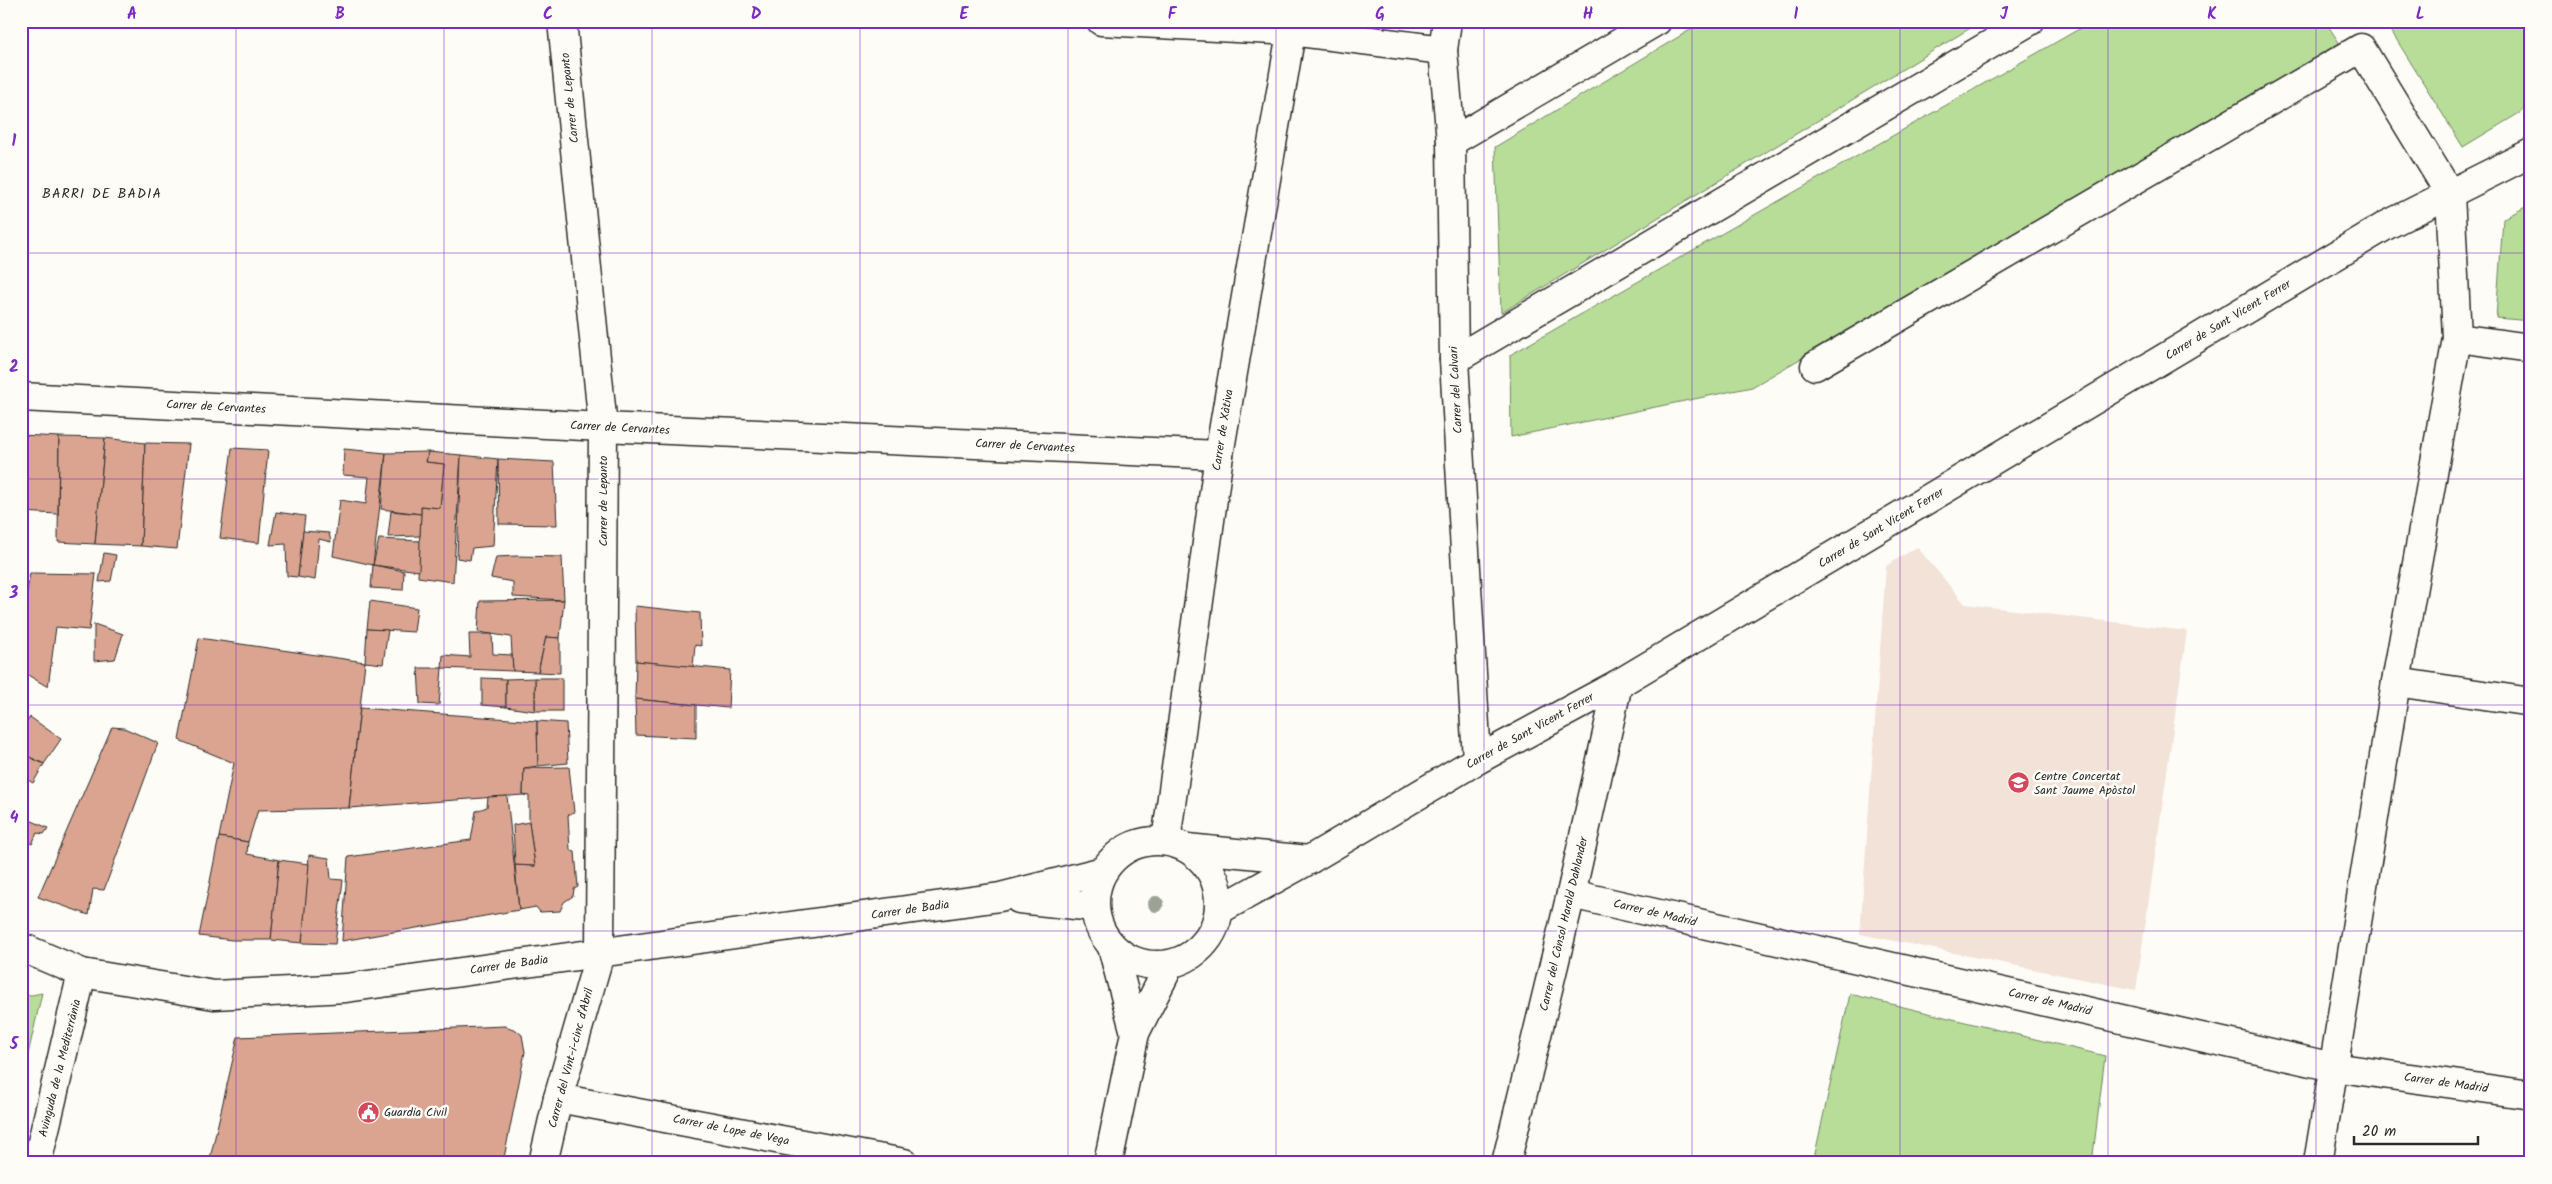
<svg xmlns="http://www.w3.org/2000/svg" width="2552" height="1184" viewBox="0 0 2552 1184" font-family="Kalam,sans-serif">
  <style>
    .built { fill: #f2e2d8 }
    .green { fill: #b8dd98; stroke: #728462 }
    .building { fill: #daa490; stroke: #2b2b2b }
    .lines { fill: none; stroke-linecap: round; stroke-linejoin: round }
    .street-casing { stroke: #2b2b2b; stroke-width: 31 }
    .secondary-casing { stroke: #2b2b2b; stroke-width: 31 }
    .street { stroke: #fdfcf7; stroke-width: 28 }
    .secondary { stroke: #fdfcf7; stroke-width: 28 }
    .tree { fill: #9da296 }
    .grid { fill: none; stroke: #7b2cbf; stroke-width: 1; stroke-opacity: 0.55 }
    .labels { text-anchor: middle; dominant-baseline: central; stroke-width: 5; stroke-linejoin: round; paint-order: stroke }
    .street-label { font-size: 12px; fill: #2b2b2b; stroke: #fdfcf7 }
    .poi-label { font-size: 12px; fill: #2b2b2b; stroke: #fdfcf7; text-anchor: start }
    .neighbourhood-label { font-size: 14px; letter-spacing: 1px; fill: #2b2b2b; stroke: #fdfcf7 }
    .neatline { fill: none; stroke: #7b2cbf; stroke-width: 2 }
    .grid-label { font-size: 16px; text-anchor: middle; font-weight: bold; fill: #7b2cbf }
  </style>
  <rect width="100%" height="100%" fill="#fdfcf7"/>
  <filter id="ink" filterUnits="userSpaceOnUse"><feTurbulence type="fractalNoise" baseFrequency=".02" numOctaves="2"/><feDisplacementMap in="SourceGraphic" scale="10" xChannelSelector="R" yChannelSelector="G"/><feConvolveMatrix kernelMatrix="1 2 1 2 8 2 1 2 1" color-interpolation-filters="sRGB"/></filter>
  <g filter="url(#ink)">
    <polygon class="built" points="1917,547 1965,604 2187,631 2136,990 1860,934 1886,566"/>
    <g class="green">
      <polygon points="1705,21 1982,21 1501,313 1495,147"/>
      <polygon points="2093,21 2325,21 2340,44 1752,387 1511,437 1510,355"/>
      <polygon points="2385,21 2531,21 2531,106 2463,147"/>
      <polygon points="2531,204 2531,321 2496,318 2503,219"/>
      <polygon points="42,993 21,1085 21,997"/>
      <polygon points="1850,994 2105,1056 2092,1163 1813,1163"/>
    </g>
    <g class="building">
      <polygon points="21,435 59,437 58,514 21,512"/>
      <polygon points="59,437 105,438 95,544 58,542"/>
      <polygon points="105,438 145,443 141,546 95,544"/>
      <polygon points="145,443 189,444 177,549 141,546"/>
      <polygon points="232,448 268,450 259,543 220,538"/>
      <polygon points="344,449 386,453 373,565 333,556 340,500 366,504 369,477 343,475"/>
      <polygon points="428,452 461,455 453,582 418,577 421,506 440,508 444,464 426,462"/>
      <polygon points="428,452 426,462 444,464 440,508 421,506 421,514 381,509 386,453"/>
      <polygon points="461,455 498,459 493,546 472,548 470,560 457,558"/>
      <polygon points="498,459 554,462 557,525 499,524"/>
      <polygon points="391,511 421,514 420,536 388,537"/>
      <polygon points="276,512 305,516 298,577 287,576 286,544 270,545"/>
      <polygon points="303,531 329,533 331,542 319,539 315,580 298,577"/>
      <polygon points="379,539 420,541 419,571 373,565"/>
      <polygon points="104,553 116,555 111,581 99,582"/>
      <polygon points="516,556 562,557 564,600 513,597 513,582 491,578 496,557"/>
      <polygon points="373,565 404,571 403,590 371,588"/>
      <polygon points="30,573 96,574 89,630 56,627 48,687 21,671 21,628"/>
      <polygon points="564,600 560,638 546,637 538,672 513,671 511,637 478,632 480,601"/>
      <polygon points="370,601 417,608 414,632 367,629"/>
      <polygon points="635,606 700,613 701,646 695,645 693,667 636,661"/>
      <polygon points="94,624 123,634 115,659 94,661"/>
      <polygon points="367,629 388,630 383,664 365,662"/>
      <polygon points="469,634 492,634 493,654 512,655 513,671 442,668 443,655 470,657"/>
      <polygon points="546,637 560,638 560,673 538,672"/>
      <polygon points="199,638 365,662 349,808 258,810 248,842 219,837 234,763 179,740"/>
      <polygon points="636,661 730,670 728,708 635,699"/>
      <polygon points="418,668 442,668 439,705 420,704"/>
      <polygon points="482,678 506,679 506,707 482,705"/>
      <rect x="535" y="678" width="27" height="33"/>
      <polygon points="535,678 535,711 506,707 506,679"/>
      <polygon points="635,699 696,705 696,738 636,735"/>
      <polygon points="360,708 537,721 538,766 524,768 523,795 349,808"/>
      <polygon points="30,717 61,739 44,764 21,753 21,731"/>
      <polygon points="537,721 566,723 568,763 538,766"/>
      <polygon points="112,727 124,728 158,743 104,890 93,889 89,915 38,897"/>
      <polygon points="21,753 44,764 33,783 21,776"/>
      <polygon points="569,767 574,812 568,815 570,850 575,852 578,887 574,889 573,896 564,902 560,911 540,912 536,907 519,910 515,865 535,866 529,822 529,796 523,795 524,768"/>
      <polygon points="507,796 519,910 342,941 348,857 471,840 476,811 487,807 488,797"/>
      <polygon points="21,816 48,828 44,834 37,833 32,844 21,839"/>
      <polygon points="529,822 535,866 515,865 513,825"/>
      <polygon points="219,837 248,842 247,854 279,860 271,940 232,940 199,936"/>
      <polygon points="309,855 329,858 331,879 343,880 335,944 302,943"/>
      <polygon points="279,860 309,864 302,943 271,940"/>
      <polygon points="505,1026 516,1030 522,1035 525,1052 503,1163 209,1163 238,1037"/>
    </g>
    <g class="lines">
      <defs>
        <g id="street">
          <polyline points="1101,21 1291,31 1443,50"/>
          <polyline points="1447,21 1443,50 1451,142 1454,360 1477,760"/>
          <polyline points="1451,142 1657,21"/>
          <polyline points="2457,338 2531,348"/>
          <polyline points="1454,360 2030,21"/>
          <polyline points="1815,366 2361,48 2450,194 2457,338 2396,682 2318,1163"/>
          <polyline points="21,397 603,427 1219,455"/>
          <polyline points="2396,682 2531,702"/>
          <polyline points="1166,841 1219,455 1293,21"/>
          <polyline points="1187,848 1309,860"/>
          <polyline points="1571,894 2333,1067 2531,1095"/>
          <polyline points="1219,910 1309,860 1477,760 1618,684 2387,225 2531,153"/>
          <polyline points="558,1098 904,1163"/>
          <polyline points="37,1163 82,973"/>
          <polyline points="543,1163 558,1098 600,953 603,427 562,21"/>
          <polyline points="1506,1163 1571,894 1618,684"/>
        </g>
        <g id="secondary">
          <circle cx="1157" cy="903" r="62"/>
          <polyline points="1019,899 1094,907"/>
          <polyline points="21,947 82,973 214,995 346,988 1000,897 1103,871"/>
          <polyline points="1112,947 1135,1033"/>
          <polyline points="1108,1163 1135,1033 1169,966"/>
        </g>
      </defs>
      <use href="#street" class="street-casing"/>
      <use href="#secondary" class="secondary-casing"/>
      <use href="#street" class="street"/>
      <use href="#secondary" class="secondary"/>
    </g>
    <circle class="tree" cx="1156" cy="904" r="8"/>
  </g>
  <path class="grid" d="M236 21V1163M444 21V1163M652 21V1163M860 21V1163M1068 21V1163M1276 21V1163M1484 21V1163M1692 21V1163M1900 21V1163M2108 21V1163M2316 21V1163M21 253H2531M21 479H2531M21 705H2531M21 931H2531"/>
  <defs>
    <symbol id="school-disc" viewBox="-11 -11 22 22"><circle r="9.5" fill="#d1495b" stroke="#fdfcf7"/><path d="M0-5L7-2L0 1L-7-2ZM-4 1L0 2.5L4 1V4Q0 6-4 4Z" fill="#fff"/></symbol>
    <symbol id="civic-disc" viewBox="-11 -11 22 22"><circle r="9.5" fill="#d1495b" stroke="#fdfcf7"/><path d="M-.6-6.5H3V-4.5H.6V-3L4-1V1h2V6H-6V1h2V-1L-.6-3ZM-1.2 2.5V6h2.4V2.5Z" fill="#fff"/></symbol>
  </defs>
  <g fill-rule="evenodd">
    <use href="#school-disc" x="2006" y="770" width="25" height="25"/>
    <use href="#civic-disc" x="356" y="1100" width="25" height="25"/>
  </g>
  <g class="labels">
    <g class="street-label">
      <text transform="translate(570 98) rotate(-96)">Carrer de Lepanto</text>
      <text transform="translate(2228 320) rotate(-31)">Carrer de Sant Vicent Ferrer</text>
      <text transform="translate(1456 390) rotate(-93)">Carrer del Calvari</text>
      <text transform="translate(216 407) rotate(3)">Carrer de Cervantes</text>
      <text transform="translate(620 428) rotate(3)">Carrer de Cervantes</text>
      <text transform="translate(1223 430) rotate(-81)">Carrer de Xàtiva</text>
      <text transform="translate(1025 446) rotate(3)">Carrer de Cervantes</text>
      <text transform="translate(603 501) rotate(-90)">Carrer de Lepanto</text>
      <text transform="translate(1881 528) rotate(-31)">Carrer de Sant Vicent Ferrer</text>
      <text transform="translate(1530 731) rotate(-29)">Carrer de Sant Vicent Ferrer</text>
      <text transform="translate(910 910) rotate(-8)">Carrer de Badia</text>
      <text transform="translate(1655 913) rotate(13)">Carrer de Madrid</text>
      <text transform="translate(1564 924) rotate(-77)">Carrer del Cònsol Harald Dahlander</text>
      <text transform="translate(509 965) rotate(-8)">Carrer de Badia</text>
      <text transform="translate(2050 1002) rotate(13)">Carrer de Madrid</text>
      <text transform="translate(571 1058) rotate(-75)">Carrer del Vint-i-cinc d'Abril</text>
      <text transform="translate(60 1068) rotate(-76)">Avinguda de la Mediterrània</text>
      <text transform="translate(2446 1083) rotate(8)">Carrer de Madrid</text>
      <text transform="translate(731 1130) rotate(11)">Carrer de Lope de Vega</text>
    </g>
    <g class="poi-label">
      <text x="2034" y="776">Centre Concertat<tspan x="2034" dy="14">Sant Jaume Apòstol</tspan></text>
      <text x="384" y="1112">Guardia Civil</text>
    </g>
    <g class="neighbourhood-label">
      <text x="102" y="194">BARRI DE BADIA</text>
    </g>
  </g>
  <rect width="2552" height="1184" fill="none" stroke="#fdfcf7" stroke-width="55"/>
  <path d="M2354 1136v8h124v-8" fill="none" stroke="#2b2b2b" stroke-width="2.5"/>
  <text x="2362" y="1136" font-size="15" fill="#2b2b2b" stroke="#fdfcf7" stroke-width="4" paint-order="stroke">20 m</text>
  <rect x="28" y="28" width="2496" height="1128" class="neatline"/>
  <g class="grid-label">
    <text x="132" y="19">A</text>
    <text x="340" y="19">B</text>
    <text x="548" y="19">C</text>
    <text x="756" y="19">D</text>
    <text x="964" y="19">E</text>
    <text x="1172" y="19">F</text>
    <text x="1380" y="19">G</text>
    <text x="1588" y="19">H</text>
    <text x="1796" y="19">I</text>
    <text x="2004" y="19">J</text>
    <text x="2212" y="19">K</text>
    <text x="2420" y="19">L</text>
    <text x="14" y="146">1</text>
    <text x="14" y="372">2</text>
    <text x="14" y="598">3</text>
    <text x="14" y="823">4</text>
    <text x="14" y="1049">5</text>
  </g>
</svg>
